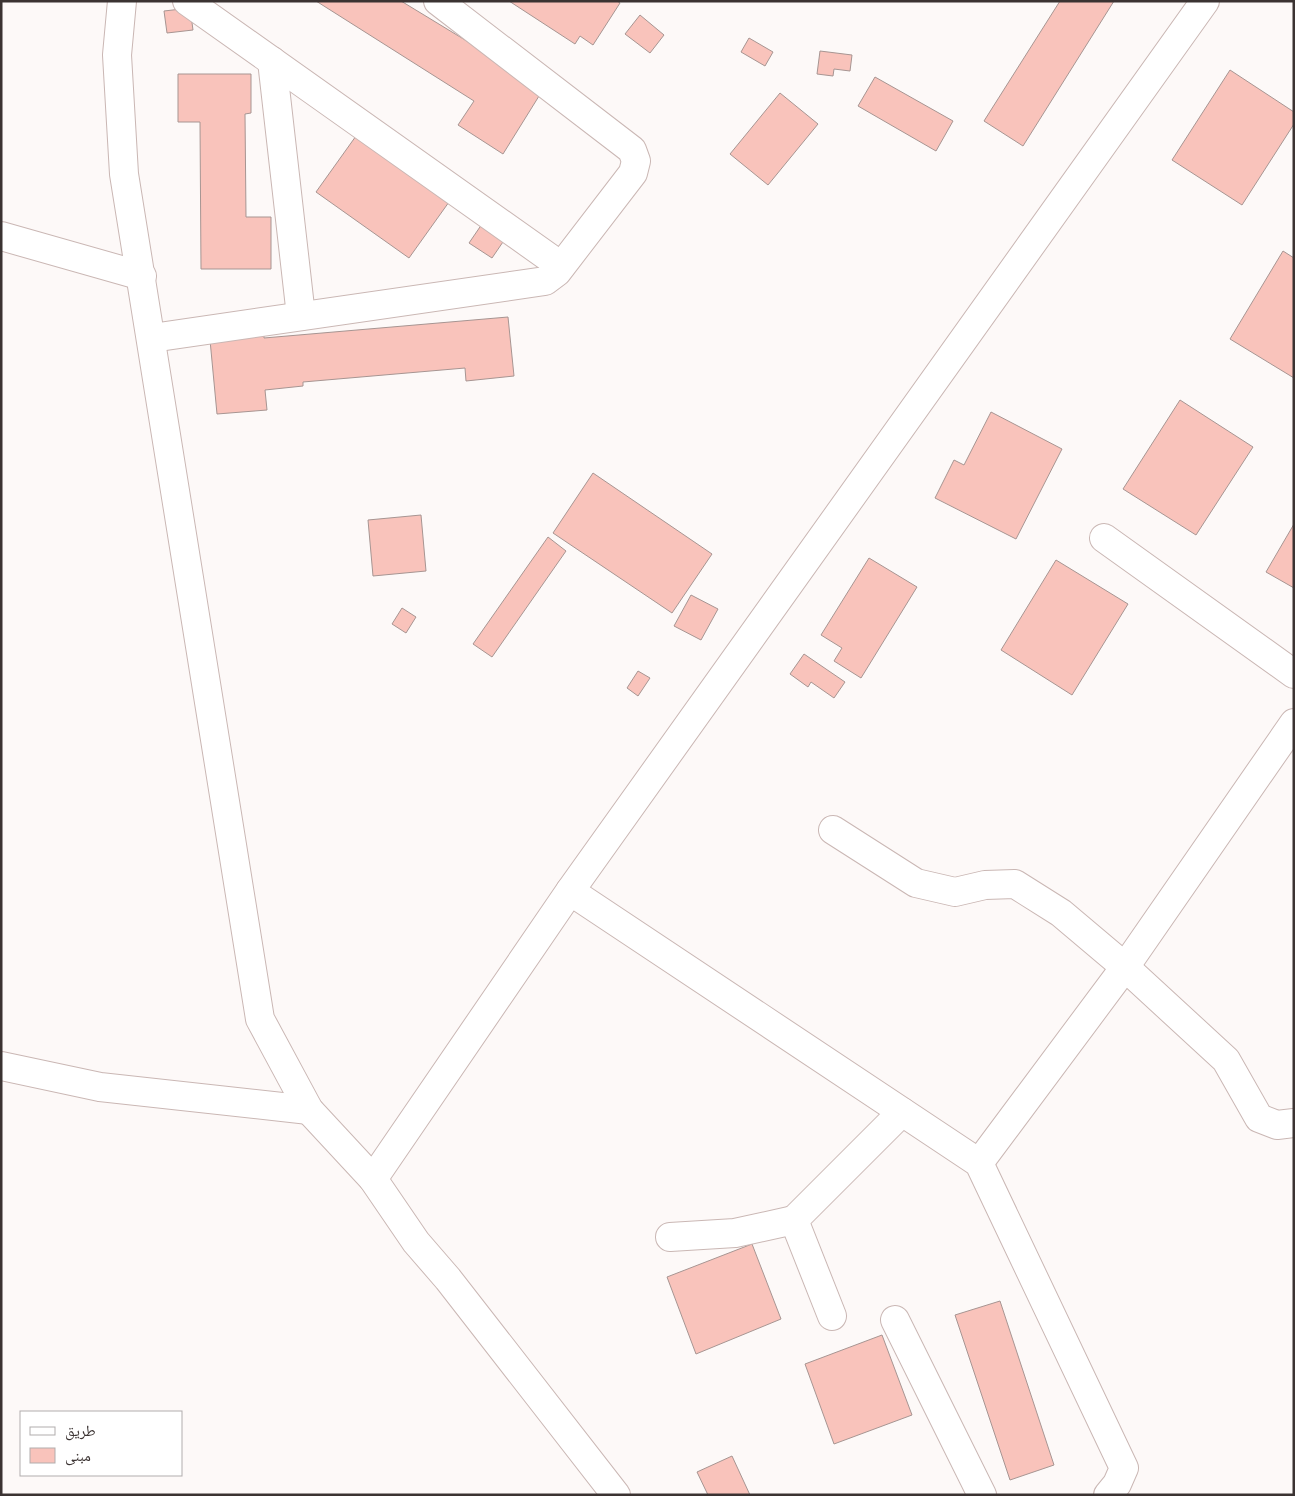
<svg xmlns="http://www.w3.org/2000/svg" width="1295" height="1496" viewBox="0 0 1295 1496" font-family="'Work Sans','Noto Naskh Arabic',sans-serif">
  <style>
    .building { fill: #f9c3bb; stroke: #a79592 }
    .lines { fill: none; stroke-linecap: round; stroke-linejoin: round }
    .street-casing { stroke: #cab7b4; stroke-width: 30 }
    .street { stroke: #fff; stroke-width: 28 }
  </style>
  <rect width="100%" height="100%" fill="#fdf9f8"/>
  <g class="building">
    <polygon points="316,1 401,1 544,88 503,154 458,125 474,101"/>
    <polygon points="509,1 617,1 620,3 593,45 580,36 575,44"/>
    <polygon points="1060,1 1114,1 1023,146 984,121"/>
    <polygon points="190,8 193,30 167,33 164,11"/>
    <polygon points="640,15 664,35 650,53 625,34"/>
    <polygon points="749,38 773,52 765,66 741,52"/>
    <polygon points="820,51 852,55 850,71 834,69 833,76 817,74"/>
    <polygon points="1230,70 1294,112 1294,124 1242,205 1172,160"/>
    <polygon points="178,74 251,74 251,113 245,114 246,217 271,217 271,269 201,269 200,122 178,122"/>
    <polygon points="875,77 953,121 936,151 858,106"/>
    <polygon points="780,93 818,124 768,185 730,154"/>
    <polygon points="361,129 454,195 409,258 316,192"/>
    <polygon points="482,224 505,239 492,258 469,243"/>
    <polygon points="1283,251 1294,258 1294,378 1230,339"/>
    <polygon points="508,317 514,376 466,381 465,368 303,382 303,386 265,390 267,410 217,414 210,340 264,335 264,338"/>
    <polygon points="1180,400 1253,447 1196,535 1123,489"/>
    <polygon points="991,412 1062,449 1016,539 935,498 954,460 964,465"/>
    <polygon points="593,473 712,554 672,613 553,533"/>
    <polygon points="421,515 426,571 373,576 368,520"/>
    <polygon points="1294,524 1294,588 1266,572"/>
    <polygon points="548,537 566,551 492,657 473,644"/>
    <polygon points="869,558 917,587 861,678 834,661 842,648 821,635"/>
    <polygon points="1056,560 1128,604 1072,695 1001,650"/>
    <polygon points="691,595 718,609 701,640 674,626"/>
    <polygon points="402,608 416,617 406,633 392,624"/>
    <polygon points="804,654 845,682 834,698 811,682 808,687 790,674"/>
    <polygon points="638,671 650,678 638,696 627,688"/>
    <polygon points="752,1244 781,1319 696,1354 667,1277"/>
    <polygon points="1000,1301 1054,1465 1010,1480 955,1315"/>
    <polygon points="882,1335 912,1415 834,1444 805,1364"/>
    <polygon points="732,1456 750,1495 708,1495 697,1472"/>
  </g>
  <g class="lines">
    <defs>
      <g id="street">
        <polyline points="122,1 117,55 124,174 260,1019 309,1110 373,1179 570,891 1205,1"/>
        <polyline points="187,1 561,266"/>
        <polyline points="272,61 301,316"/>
        <polyline points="1,236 142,276"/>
        <polyline points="152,338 545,281 557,272 633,173 636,161 632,150 438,1"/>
        <polyline points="1104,538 1294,674"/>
        <polyline points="833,830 916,883 955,892 985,885 1015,884 1061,913 1125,967 1226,1060 1259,1118 1277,1125 1294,1123"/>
        <polyline points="570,891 979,1163 1124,1468 1117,1484 1108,1495"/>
        <polyline points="1,1066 100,1087 309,1110"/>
        <polyline points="979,1163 1125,967 1294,723"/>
        <polyline points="373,1179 416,1242 448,1279 616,1495"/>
        <polyline points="670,1237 735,1233 794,1220"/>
        <polyline points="832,1316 794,1220 902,1112"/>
        <polyline points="895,1320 982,1495"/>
      </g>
    </defs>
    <use href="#street" class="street-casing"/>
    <use href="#street" class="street"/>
  </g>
  <rect width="1295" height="1496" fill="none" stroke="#3b3332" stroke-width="5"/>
  <rect x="20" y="1411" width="162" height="65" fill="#ffffff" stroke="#b1adad"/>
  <rect x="30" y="1427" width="25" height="8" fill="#ffffff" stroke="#b1adad"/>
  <text x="65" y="1436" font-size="15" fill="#3b3332">طريق</text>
  <rect x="30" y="1448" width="25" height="15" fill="#f9c3bb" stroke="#b1adad"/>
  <text x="65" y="1461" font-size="15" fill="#3b3332">مبنى</text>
</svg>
